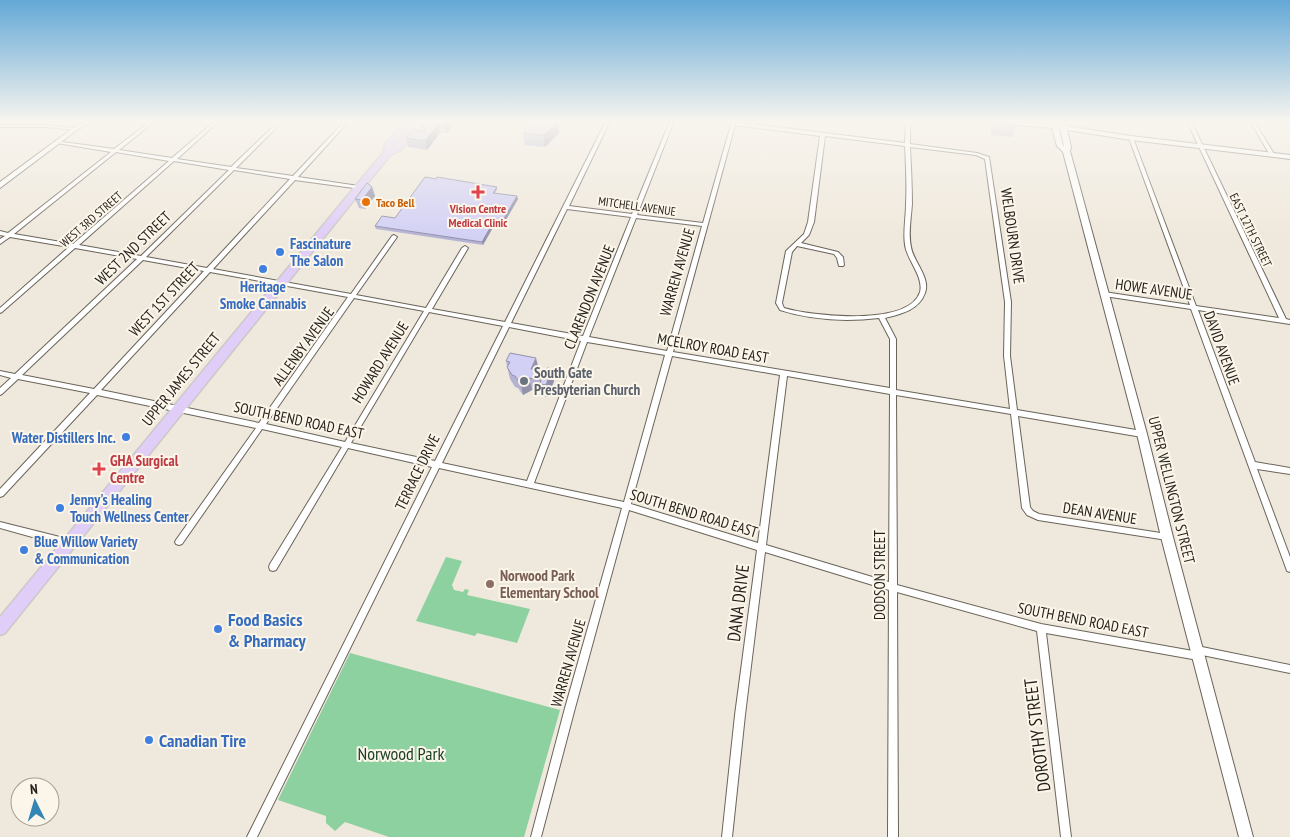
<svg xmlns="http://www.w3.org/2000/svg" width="1290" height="837" viewBox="0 0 1290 837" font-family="'PT Sans Narrow',sans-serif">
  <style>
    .green { fill: #8cd19f }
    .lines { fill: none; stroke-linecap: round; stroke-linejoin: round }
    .minor-casing { stroke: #6a645a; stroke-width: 2 }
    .secondary-casing { stroke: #6a645a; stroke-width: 2 }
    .primary-casing { stroke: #cac9c8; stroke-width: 3 }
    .minor { fill: #fff; fill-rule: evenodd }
    .secondary { fill: #fff; fill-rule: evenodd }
    .primary { fill: #e0cdf8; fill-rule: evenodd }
    .wall { fill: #b5b3d3 }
    .shaded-wall { fill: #9392ac }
    .building { fill: #d2d0f5; stroke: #9392ac }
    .health-dot { fill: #e0444e; stroke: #fcf5e9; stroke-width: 2 }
    .food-dot { fill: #e8710a; stroke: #fcf5e9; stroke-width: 2 }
    .shop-dot { fill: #3f7fe0; stroke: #fcf5e9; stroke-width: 2 }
    .worship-dot { fill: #6b7280; stroke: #fcf5e9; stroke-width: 2 }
    .education-dot { fill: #8d6e63; stroke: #fcf5e9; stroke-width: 2 }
    .labels { text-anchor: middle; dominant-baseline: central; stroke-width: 4; stroke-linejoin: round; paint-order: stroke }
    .far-food-label { font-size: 12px; font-weight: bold; fill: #c56008; stroke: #fcf5e9; text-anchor: start }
    .far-street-label { font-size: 12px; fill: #221f1b; stroke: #fcf5e9 }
    .far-health-label { font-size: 12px; font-weight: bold; fill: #be3a42; stroke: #fcf5e9 }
    .street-label { font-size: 15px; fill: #221f1b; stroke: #fcf5e9 }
    .shop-label { font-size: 15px; font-weight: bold; fill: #366cbe; stroke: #fcf5e9; text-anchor: start }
    .worship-label { font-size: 15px; font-weight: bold; fill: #5b616d; stroke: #fcf5e9; text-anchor: start }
    .health-label { font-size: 15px; font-weight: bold; fill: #be3a42; stroke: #fcf5e9; text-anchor: start }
    .education-label { font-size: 15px; font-weight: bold; fill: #785e54; stroke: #fcf5e9; text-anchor: start }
    .near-street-label { font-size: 18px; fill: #221f1b; stroke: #fcf5e9 }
    .near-shop-label { font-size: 18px; font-weight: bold; fill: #366cbe; stroke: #fcf5e9; text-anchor: start }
    .near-park-label { font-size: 18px; fill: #183e25; stroke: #fcf5e9 }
  </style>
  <rect width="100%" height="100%" fill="#efe8dc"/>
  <g class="green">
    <polygon points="446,557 462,561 452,585 454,590 463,592 465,589 469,590 467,595 530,609 517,643 477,633 475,636 416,621"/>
    <polygon points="350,653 560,710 524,837 389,837 345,822 335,831 326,823 326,816 278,800"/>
  </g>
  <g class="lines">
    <defs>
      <g id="minor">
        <path d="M151 121H155L119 150 172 158 215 121H219L177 159 231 167 279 121H283L236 168 293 176 345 121H349L298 177 359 186 362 188 361 189 295 180 213 269 351 294 392 236 394 235 397 237 356 295 426 308 462 248 465 246 468 248 432 309 505 322 606 121H610L569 206 632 214 670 121H674L637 215 703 223 732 121H736V122L905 143 906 121H910V144L977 153 989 157 1011 302 1010 356 1017 410 1142 431 1144 432 1145 434 1144 436 1142 437 1018 416 1030 507 1033 511 1039 514 1167 534 1170 535 1171 537 1170 539 1167 540 1038 520 1027 515 1022 508 1011 414 896 395 897 585 1041 624 1193 651 1194 647 1197 646 1290 665V673L1202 655 1201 659 1198 660 1046 633 1071 837H1061L1037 631 897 592 898 837H888L889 590 765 552 745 715 732 837H722L735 715 757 550 629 510 575 708 541 837H531L565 708 622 508 439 468 257 837H247L432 467 348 448 276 570 273 571 270 570 269 567 270 564 342 447 262 429 182 544 179 545 176 544 175 542 176 540 256 428 97 395 3 496 0 497V489L90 393 18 379 2 394 0 395V388L11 378 0 375V371L15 374 137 259 75 248 2 312 0 313V308L69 247 10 237 0 244V239L5 236 0 235V231L8 233 111 152 57 143H55V141L114 149ZM735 125 820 136 808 222 804 234 786 251 776 303 780 310C812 320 845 322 879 318L890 339V388L673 352ZM825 136 905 146C906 165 907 184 906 204 906 217 903 232 905 245 907 260 924 277 920 292 909 327 811 316 784 308L782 303 792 252 797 246 834 254 837 258 839 266H843L844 265 843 257 838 252 801 243 809 235 814 222ZM910 147 976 155 985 159 1005 302 1004 356 1010 409 896 390V339L885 318C901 314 919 310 925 293 931 278 913 261 911 247 908 233 911 218 912 204 912 185 911 166 910 147ZM116 152 169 161 73 244 14 234ZM174 161 229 170 141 256 79 245ZM234 170 290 179 207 268 146 257ZM567 209 631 217 583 336 511 323ZM636 218 702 226 667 351 589 337ZM143 260 204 271 94 389 22 375ZM210 272 348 297 259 423 101 390ZM354 298 424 311 345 442 266 424ZM429 312 503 326 435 461 351 443ZM509 327 581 341 527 481 442 463ZM587 342 665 355 624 502 534 483ZM672 356 780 375 758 543 631 504ZM787 376 890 394 889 582 766 545Z"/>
        <polygon points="1187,121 1191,121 1286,319 1290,320 1290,324 1198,310 1255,462 1290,468 1290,474 1257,469 1290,557 1290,572 1287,571 1286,568 1191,309 1104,296 1101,294 1104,292 1190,305 1129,138 1131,137 1133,138 1196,306 1279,318"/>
        <polygon points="1250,121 1254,121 1274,154 1274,155 1270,155"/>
        <polygon points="0,125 47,125 75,128 77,129 75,130 47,127 0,127"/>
        <polygon points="0,522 68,539 71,541 72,543 71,545 68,547 0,528"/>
      </g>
      <g id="secondary">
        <polygon points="86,121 93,121 77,130 0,188 0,182 73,128"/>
        <path d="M990 121H1011L1051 124V121H1057L1059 125V121H1065L1066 126 1131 136 1290 155V159L1131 140 1067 130 1071 147 1070 151 1147 434 1173 537 1253 837H1239L1161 537 1137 434 1063 152 1057 146 1052 128 993 123ZM1059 129H1060L1064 146 1063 145Z"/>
      </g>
      <polygon id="primary" points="406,121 414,121 392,148 395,146 416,121 424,121 401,150 391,154 5,633 0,635 0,617 373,165 384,152 385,144"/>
    </defs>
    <use href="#minor" class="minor-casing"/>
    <use href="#secondary" class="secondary-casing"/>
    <use href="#primary" class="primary-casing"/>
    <use href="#minor" class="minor"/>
    <use href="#secondary" class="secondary"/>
    <use href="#primary" class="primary"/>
  </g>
  <g class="wall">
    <polygon points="420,121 456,121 447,133 440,133 427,150 408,147 406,138 423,131"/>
    <polygon points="558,121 559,133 545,147 525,145 523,133"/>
    <polygon points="994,121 1017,121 1017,125 1012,137 991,135 990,129"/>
    <polygon points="372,187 375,196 365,209 359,208 355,199"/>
    <polygon points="497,187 497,190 495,193 518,199 504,223 496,222 483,245 376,229 375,226 395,218"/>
    <polygon points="506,361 545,372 552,369 554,381 548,397 542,396 541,392 532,390 523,395 518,388 515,387 510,379"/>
  </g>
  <g class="shaded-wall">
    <polygon points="447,121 456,121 447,133 444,124"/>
    <polygon points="558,121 559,133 545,147 544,135"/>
    <polygon points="438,124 440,133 427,150 425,141"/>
    <polygon points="372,187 375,196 365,209 362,200"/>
    <polygon points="517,196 518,199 504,223 503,220"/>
    <polygon points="495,219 496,222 483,245 482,242"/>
    <polygon points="536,358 539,370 535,379 531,369"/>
    <polygon points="552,369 554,381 548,397 546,385"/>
    <polygon points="529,378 532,390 523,395 521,384"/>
  </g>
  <g class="building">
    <polygon points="420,121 447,121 444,124 438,124 425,141 406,138 412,131 426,131"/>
    <polygon points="531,121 558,121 544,135 523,133"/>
    <polygon points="996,121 1017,121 1017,125 996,123"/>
    <polygon points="425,177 436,179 437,177 497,187 493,193 517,196 503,220 495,219 482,242 375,226 382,216 395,218"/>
    <polygon points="367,183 372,187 362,200 355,199"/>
    <polygon points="510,353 536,358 531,369 545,372 547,368 552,369 546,385 540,384 541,380 529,378 521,384 515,376 512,375 507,367 510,362 506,361"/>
  </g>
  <linearGradient id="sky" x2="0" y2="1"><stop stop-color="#63a8d6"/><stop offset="0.51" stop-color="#f8f5ef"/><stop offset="1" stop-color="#f8f5ef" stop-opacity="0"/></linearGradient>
  <rect width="1290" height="238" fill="url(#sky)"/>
  <g class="health-dot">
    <path d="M475.5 184.5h5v5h5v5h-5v5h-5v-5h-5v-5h5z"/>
    <path d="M96.5 461.5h5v5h5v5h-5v5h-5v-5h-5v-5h5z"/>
  </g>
  <circle class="food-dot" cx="366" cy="202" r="5"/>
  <g class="shop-dot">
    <circle cx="280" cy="252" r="5"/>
    <circle cx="263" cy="269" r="5"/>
    <circle cx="126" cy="437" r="5"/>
    <circle cx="60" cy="508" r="5"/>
    <circle cx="24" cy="550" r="5"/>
    <circle cx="218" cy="629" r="5"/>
    <circle cx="149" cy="740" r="5"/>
  </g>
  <circle class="worship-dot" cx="524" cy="381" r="5"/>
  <circle class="education-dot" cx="490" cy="584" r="5"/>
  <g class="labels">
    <g class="far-food-label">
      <text x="376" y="202">Taco Bell</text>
    </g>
    <g class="far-street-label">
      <text transform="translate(637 206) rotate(8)">MITCHELL AVENUE</text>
      <text transform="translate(91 219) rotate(-41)">WEST 3RD STREET</text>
      <text transform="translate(1251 230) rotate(64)">EAST 12TH STREET</text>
    </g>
    <g class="far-health-label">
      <text x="478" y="208">Vision Centre<tspan x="478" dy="14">Medical Clinic</tspan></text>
    </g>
    <g class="street-label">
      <text transform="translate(1013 236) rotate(82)">WELBOURN DRIVE</text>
      <text transform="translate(133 248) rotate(-44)">WEST 2ND STREET</text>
      <text transform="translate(677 272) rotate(-74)">WARREN AVENUE</text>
      <text transform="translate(1154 289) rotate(8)">HOWE AVENUE</text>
      <text transform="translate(589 297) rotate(-68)">CLARENDON AVENUE</text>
      <text transform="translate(164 299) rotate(-47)">WEST 1ST STREET</text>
      <text transform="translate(303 346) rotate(-54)">ALLENBY AVENUE</text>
      <text transform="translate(713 348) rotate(10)">MCELROY ROAD EAST</text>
      <text transform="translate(1222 348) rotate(70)">DAVID AVENUE</text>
      <text transform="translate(380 362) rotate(-58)">HOWARD AVENUE</text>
      <text transform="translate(181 379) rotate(-51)">UPPER JAMES STREET</text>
      <text transform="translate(299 420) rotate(12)">SOUTH BEND ROAD EAST</text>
      <text transform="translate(417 472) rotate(-64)">TERRACE DRIVE</text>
      <text transform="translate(1172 490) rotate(76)">UPPER WELLINGTON STREET</text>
      <text transform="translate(694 513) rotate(17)">SOUTH BEND ROAD EAST</text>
      <text transform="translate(1100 513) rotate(9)">DEAN AVENUE</text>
      <text transform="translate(879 575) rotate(-90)">DODSON STREET</text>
      <text transform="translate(1083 620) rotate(11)">SOUTH BEND ROAD EAST</text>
      <text transform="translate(568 663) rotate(-74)">WARREN AVENUE</text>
    </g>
    <g class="shop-label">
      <text x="290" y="243">Fascinature<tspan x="290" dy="17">The Salon</tspan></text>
      <text x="263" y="286" text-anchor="middle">Heritage<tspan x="263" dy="17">Smoke Cannabis</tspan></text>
      <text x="116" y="437" text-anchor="end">Water Distillers Inc.</text>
      <text x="70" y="499">Jenny's Healing<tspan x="70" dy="17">Touch Wellness Center</tspan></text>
      <text x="34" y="541">Blue Willow Variety<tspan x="34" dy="17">&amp; Communication</tspan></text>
    </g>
    <g class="worship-label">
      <text x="534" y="372">South Gate<tspan x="534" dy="17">Presbyterian Church</tspan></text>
    </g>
    <g class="health-label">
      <text x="110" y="460">GHA Surgical<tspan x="110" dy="17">Centre</tspan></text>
    </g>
    <g class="education-label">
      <text x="500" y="575">Norwood Park<tspan x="500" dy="17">Elementary School</tspan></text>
    </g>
    <g class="near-street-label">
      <text transform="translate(738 603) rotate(-83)">DANA DRIVE</text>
      <text transform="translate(1037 735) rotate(-97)">DOROTHY STREET</text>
    </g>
    <g class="near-shop-label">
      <text x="228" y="619">Food Basics<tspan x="228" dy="21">&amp; Pharmacy</tspan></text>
      <text x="159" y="740">Canadian Tire</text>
    </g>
    <g class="near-park-label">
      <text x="401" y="753">Norwood Park</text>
    </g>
  </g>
  <g transform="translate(35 802) rotate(355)"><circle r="24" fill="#fcf5e9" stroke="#a59f97"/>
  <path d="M0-4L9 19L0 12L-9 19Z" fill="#3285b5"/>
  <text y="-8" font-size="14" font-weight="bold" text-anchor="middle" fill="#221f1b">N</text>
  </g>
</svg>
